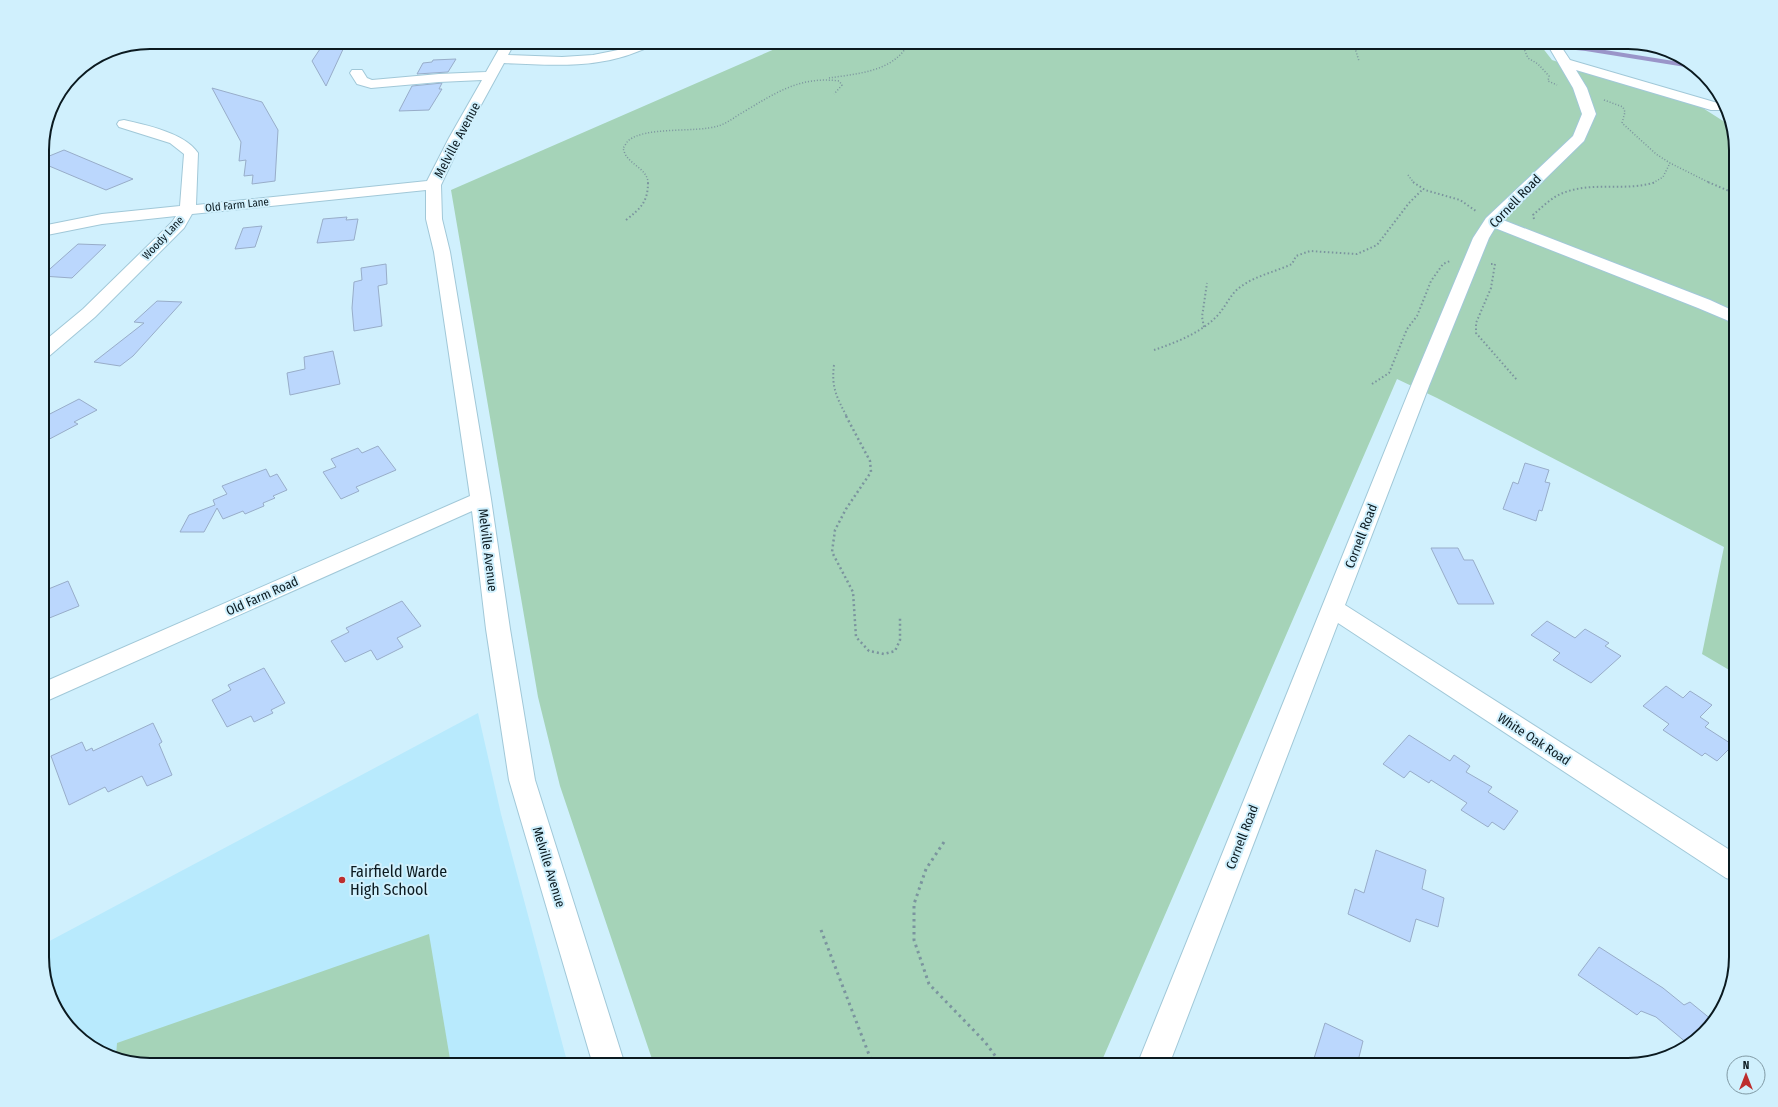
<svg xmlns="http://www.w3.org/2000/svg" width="1778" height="1107" viewBox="0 0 1778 1107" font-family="'Fira Sans Condensed',sans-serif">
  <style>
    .built { fill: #b8eafd }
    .green { fill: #a5d3b8 }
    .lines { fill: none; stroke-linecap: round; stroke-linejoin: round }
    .stream { stroke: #9a95c9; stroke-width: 4 }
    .building { fill: #bbd7fd; stroke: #98adc9 }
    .minor-casing { stroke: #a1c8d8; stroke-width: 2 }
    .path-far3 { stroke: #7b949e; stroke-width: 1.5; stroke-dasharray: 1 2; stroke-linecap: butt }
    .path-far2 { stroke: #7b949e; stroke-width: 2; stroke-dasharray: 1.5 2.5; stroke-linecap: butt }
    .path-far1 { stroke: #7b949e; stroke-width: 2.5; stroke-dasharray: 2 3; stroke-linecap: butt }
    .path { stroke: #7b949e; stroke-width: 3; stroke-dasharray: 2.5 4; stroke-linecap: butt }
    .minor { fill: #fff; fill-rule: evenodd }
    .poi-dot { fill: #bd2e2e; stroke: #d0f0fd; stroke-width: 1.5 }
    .labels { text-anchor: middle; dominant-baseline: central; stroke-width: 4; stroke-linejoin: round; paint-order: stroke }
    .far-street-label { font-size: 11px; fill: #0b1a20; stroke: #d0f0fd }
    .street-label { font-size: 13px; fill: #0b1a20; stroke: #d0f0fd }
    .near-poi-label { font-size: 16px; fill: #0b1a20; stroke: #d0f0fd; text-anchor: start }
    .rim { fill: none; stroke: #0b1a20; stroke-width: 2 }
  </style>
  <rect width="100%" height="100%" fill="#d0f0fd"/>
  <polygon class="built" points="478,713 501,814 568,1065 150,1065 96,1050 57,1011 42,964 42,945"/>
  <g class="green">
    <polygon points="791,42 1538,42 1552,60 1628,85 1698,105 1731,126 1736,143 1736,674 1702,654 1724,547 1437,398 1397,379 1100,1065 654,1065 560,786 538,697 451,190"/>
    <polygon points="429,934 451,1065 150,1065 116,1056 117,1043"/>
  </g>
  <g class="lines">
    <polyline class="stream" points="1516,42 1586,49 1692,66"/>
  </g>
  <g class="building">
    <polygon points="345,45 326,86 312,61 322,46"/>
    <polygon points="456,59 448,72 417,74 423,63 432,62 433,60"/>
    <polygon points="442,83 439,89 442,89 429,110 399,111 412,86"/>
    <polygon points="212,88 262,102 278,130 275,181 252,184 253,175 244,176 246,160 239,161 241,142"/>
    <polygon points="64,150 133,179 106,190 42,163 42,159"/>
    <polygon points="347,217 346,220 358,219 354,240 317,243 323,219"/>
    <polygon points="262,226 255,247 235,249 243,228"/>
    <polygon points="78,244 106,245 72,278 42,276"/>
    <polygon points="386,264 387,284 378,286 382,326 354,331 352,308 354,282 362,280 361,268"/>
    <polygon points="157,301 182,302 133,356 120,366 94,362 144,323 134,322"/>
    <polygon points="333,351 340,384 290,395 287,373 305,369 304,357"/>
    <polygon points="79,399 97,410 74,422 78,424 42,443 42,418"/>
    <polygon points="378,446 396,470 356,487 359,491 341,499 323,472 336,467 331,459 358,448 362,453"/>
    <polygon points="1525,463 1549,470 1545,482 1550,483 1542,511 1539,510 1536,521 1503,509 1513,482 1518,484"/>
    <polygon points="266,469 270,477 277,474 287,490 273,496 275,498 263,503 264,506 245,514 243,511 223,519 217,508 204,532 180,532 189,515 215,505 213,500 227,494 222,486"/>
    <polygon points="1431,548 1458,548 1464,560 1473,560 1494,604 1458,604"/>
    <polygon points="68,581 79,606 42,621 42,599 49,597 46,590"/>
    <polygon points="402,601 421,626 397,638 403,647 377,660 371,650 345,662 331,641 349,632 346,628"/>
    <polygon points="1547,621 1575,638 1585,629 1609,643 1605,646 1621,656 1591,683 1553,660 1560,653 1531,635"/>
    <polygon points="264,668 285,703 271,710 273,713 254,722 251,716 227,727 212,700 231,690 228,685"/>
    <polygon points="1666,686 1683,698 1690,691 1712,705 1700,717 1709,723 1705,727 1733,745 1717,761 1705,753 1702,756 1663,730 1669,724 1643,706"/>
    <polygon points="153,723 162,742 159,744 172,775 147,786 142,776 108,792 105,787 69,805 51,756 82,742 86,751 92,748 93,751"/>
    <polygon points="1409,735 1450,761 1454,755 1470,766 1466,772 1492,787 1488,792 1518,811 1504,830 1492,822 1488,827 1461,810 1467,803 1431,780 1429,783 1410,771 1404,778 1383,764"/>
    <polygon points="1376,850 1426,870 1422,889 1444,898 1438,927 1416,919 1410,942 1348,914 1355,889 1364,893"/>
    <polygon points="1599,947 1663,988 1684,1005 1690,1002 1712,1020 1688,1044 1656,1017 1641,1011 1637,1015 1578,975"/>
    <polygon points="1325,1023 1363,1041 1357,1065 1312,1065"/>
  </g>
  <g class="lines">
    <defs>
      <g id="minor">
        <path d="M503 42H515L508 55 562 57 593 55 618 50 639 42H655C652 47 645 49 639 51 597 69 549 65 504 63L463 138 441 185 442 219 450 252 491 499 510 629 535 780 625 1065H593L509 780 486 629 472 511 42 703V683L470 496 434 252 426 219V190L192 214 184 228 95 317 48 357 42 358V343L83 309 172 222 176 216 102 224 42 236V226L102 214 180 206 184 154 170 143 119 127 117 124 119 121 124 120C146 125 185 133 198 153L196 205 427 181 449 138 482 80 439 82 371 88 357 84 350 73 352 70H362L367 78 372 80 439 74 486 72Z"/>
        <polygon points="1546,42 1558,42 1570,60 1721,104 1723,107 1721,110 1711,110 1576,70 1587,88 1596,114 1584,141 1503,220 1710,300 1736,312 1736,324 1698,308 1495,228 1489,238 1429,386 1345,605 1736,854 1736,881 1726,878 1338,623 1169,1065 1137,1065 1411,386 1473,238 1486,218 1573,136 1582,114 1573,88"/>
      </g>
    </defs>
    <use href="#minor" class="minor-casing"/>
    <g class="path-far3">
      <polyline points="1353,42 1359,61"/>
      <polyline points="1521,42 1528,58 1538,64 1549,76 1548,81 1557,85"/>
      <polyline points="1335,48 1350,42"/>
      <path d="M829 78C855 74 889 72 905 49L900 44 901 42"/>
      <polyline points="1604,100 1623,107 1625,112 1622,123 1656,154 1670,163 1710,183"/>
      <polyline points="1408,175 1414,183"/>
      <path d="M648 183C648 171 634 166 627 157 625 155 624 151 623 148 625 146 626 143 628 141 644 126 696 133 718 126 728 123 736 116 745 111 777 92 801 76 839 81L842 85 834 94"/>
      <polyline points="1653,183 1663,177 1670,163"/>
    </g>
    <g class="path-far2">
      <polyline points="1413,182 1425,190 1460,200 1476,211"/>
      <polyline points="1708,182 1729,191"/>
      <path d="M1534 219 1533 215C1542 207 1552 197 1563 193 1592 181 1626 192 1656 182"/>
      <path d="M626 220C641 208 648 202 648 182"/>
      <polyline points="1491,264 1495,264 1491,288 1476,323 1476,333 1517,380"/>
      <polyline points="1204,327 1202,317 1207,283"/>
      <path d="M1154 350C1177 342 1201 333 1218 315 1226 306 1230 295 1239 288 1254 276 1275 272 1292 264L1296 256 1310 251 1357 254 1377 245 1409 203 1422 190"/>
      <path d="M834 365C831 387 837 398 847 417"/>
      <polyline points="1372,384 1389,373 1407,329 1417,316 1431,281 1443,264 1450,261"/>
    </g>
    <polyline class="path-far1" points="846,416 870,461 871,472 846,509 835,530 832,552 853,592 856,637 869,651 884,654 895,651 900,640 900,618"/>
    <g class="path">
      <polyline points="944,842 926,869 914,904 914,940 929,984 985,1042 1002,1065"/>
      <polyline points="821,930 873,1065"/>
    </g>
    <use href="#minor" class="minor"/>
  </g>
  <circle class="poi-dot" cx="342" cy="880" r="4"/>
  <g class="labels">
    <g class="far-street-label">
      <text transform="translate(237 205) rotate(-6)">Old Farm Lane</text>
      <text transform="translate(163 238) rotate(-47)">Woody Lane</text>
    </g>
    <g class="street-label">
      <text transform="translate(457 140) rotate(-62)">Melville Avenue</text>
      <text transform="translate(1515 201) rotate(-46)">Cornell Road</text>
      <text transform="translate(1361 536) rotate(-69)">Cornell Road</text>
      <text transform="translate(488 550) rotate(83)">Melville Avenue</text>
      <text transform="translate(262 596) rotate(-24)">Old Farm Road</text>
      <text transform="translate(1534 739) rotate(33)">White Oak Road</text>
      <text transform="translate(1242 837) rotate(-69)">Cornell Road</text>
      <text transform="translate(549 867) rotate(73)">Melville Avenue</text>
    </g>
    <g class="near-poi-label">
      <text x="350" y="871">Fairfield Warde<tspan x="350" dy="18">High School</tspan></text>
    </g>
  </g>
  <path d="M0 0H1778V1107H0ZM150 49H1628A101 101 0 0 1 1729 150V957A101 101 0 0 1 1628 1058H150A101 101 0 0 1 49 957V150A101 101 0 0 1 150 49Z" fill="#d0f0fd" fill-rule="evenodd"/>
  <path class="rim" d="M150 49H1628A101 101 0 0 1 1729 150V957A101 101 0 0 1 1628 1058H150A101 101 0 0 1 49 957V150A101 101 0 0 1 150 49Z"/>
  <g transform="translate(1746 1075)"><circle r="19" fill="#d0f0fd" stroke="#819aa5"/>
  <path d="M0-3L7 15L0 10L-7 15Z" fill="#bd2e2e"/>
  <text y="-6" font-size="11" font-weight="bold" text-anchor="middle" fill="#0b1a20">N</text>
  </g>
</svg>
